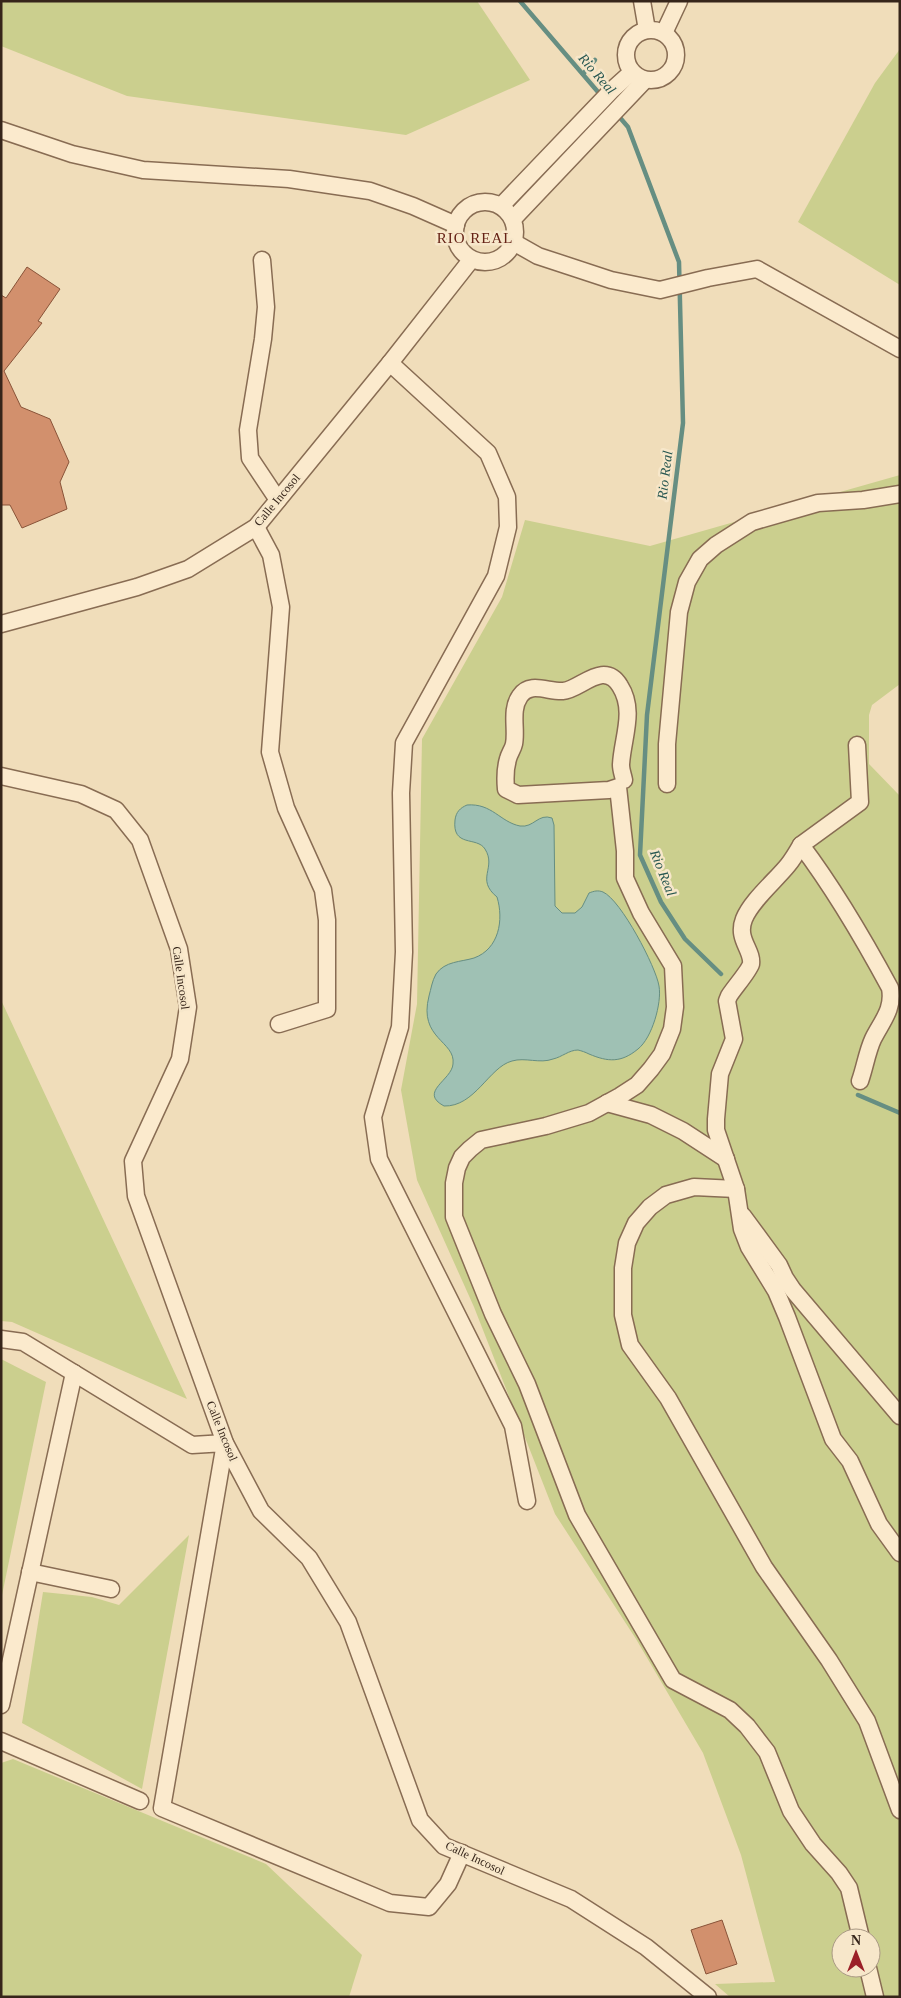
<svg xmlns="http://www.w3.org/2000/svg" width="901" height="1998" viewBox="0 0 901 1998" font-family="Georgia,serif">
  <style>
    .green { fill: #cbcf8e; fill-rule: evenodd }
    .water { fill: #9fc1b4; stroke: #668e82 }
    .lines { fill: none; stroke-linecap: round; stroke-linejoin: round }
    .stream { stroke: #668e82; stroke-width: 4.5 }
    .building { fill: #d2906d; stroke: #895338 }
    .minor-casing { stroke: #886c53; stroke-width: 19 }
    .minor { stroke: #fbeacd; stroke-width: 16 }
    .labels { text-anchor: middle; dominant-baseline: central; stroke-width: 5; stroke-linejoin: round; paint-order: stroke }
    .street-label { font-size: 12px; fill: #36251a; stroke: #f7e7ca }
    .water-label { font-size: 14px; font-style: italic; fill: #285751; stroke: #f7e7ca }
    .quarter-label { font-size: 15px; letter-spacing: 1px; fill: #652216; stroke: #f7e7ca }
  </style>
  <rect width="100%" height="100%" fill="#f0ddba"/>
  <g class="green">
    <polygon points="1,1 477,1 530,80 406,135 127,96 1,46"/>
    <polygon points="900,49 900,285 798,222 875,83"/>
    <path d="M900 475V684L872 705 869 715V764L900 796V1997H730L715 1984 775 1982 741 1855 703 1753 636 1639 555 1514 474 1307 417 1180 401 1090 417 1004 422 739 502 597 525 520 650 546ZM841 1938H871V1968H841Z"/>
    <polygon points="1,1000 187,1399 12,1322 1,1321"/>
    <polygon points="1,1359 46,1382 1,1600"/>
    <polygon points="189,1535 142,1789 22,1723 43,1592 92,1597 119,1605"/>
    <polygon points="13,1759 266,1864 362,1955 349,1997 1,1997 1,1763"/>
  </g>
  <path class="water" d="M467 805C492 803 500 822 520 826 534 828 538 813 552 818L554 825 555 906 562 913H575L582 907 589 893C594 891 598 890 603 892 621 900 656 967 659 986 662 1003 652 1038 638 1049 621 1063 608 1062 589 1054 585 1052 582 1051 578 1050 569 1050 562 1057 553 1059 540 1064 525 1057 512 1061 489 1067 475 1107 444 1106 418 1092 452 1080 453 1064 456 1041 418 1039 429 996 431 989 432 981 436 974 445 961 461 962 474 958 499 949 504 920 497 897 475 879 497 868 485 849 477 836 452 848 455 820 456 812 460 808 467 805Z"/>
  <g class="lines">
    <g class="stream">
      <polyline points="520,1 628,127 679,262 683,423 647,715 640,855 661,902 685,939 721,974"/>
      <polyline points="583,74 595,60"/>
      <polyline points="858,1095 900,1113"/>
    </g>
  </g>
  <g class="building">
    <polygon points="27,267 60,289 38,321 42,323 4,371 21,407 50,419 69,462 60,482 67,509 22,528 10,505 1,505 1,295 6,298"/>
    <polygon points="722,1920 737,1964 706,1974 691,1930"/>
  </g>
  <g class="lines">
    <defs>
      <g id="minor">
        <polyline points="642,1 647,30"/>
        <circle cx="651" cy="55" r="25"/>
        <polyline points="664,33 679,1"/>
        <polyline points="1,130 72,154 143,170 289,179 370,191 413,206 456,225"/>
        <circle cx="485" cy="232" r="30"/>
        <polyline points="501,206 612,90 632,72"/>
        <polyline points="513,219 645,80"/>
        <polyline points="515,243 538,256 611,280 660,290 708,278 757,269 900,349"/>
        <polyline points="262,260 266,307 263,339 248,430 250,458 278,500"/>
        <polyline points="390,363 488,453 507,497 508,527 496,576 404,743 401,793 404,952 400,1027 373,1117 379,1159 513,1426 527,1501"/>
        <polyline points="256,527 271,555 281,607 270,752 286,808 323,890 327,920 327,1009 279,1024"/>
        <polyline points="1,624 137,587 188,569 256,527 390,363 471,260"/>
        <path d="M857 745 860 802 801 845C835 890 863 938 890 988 894 1009 882 1021 873 1039 867 1052 865 1067 860 1081"/>
        <polyline points="1,776 81,794 116,810 140,840 179,949 188,1007 180,1059 133,1161 136,1196 225,1443 261,1511 309,1558 348,1622 420,1820 444,1846 571,1899 646,1947 708,1997"/>
        <path d="M624 780C623 775 621 770 621 765 622 739 636 711 620 686 604 659 580 690 563 691 548 692 530 681 520 696 510 710 517 729 514 744 513 749 509 754 508 759 505 769 505 778 506 789L518 795 609 790 618 787 625 851V878L641 913 673 966 675 1007 672 1029 662 1054 651 1069 637 1085 620 1096 589 1113 546 1126 481 1140 470 1149 462 1157 457 1168 454 1183V1217L493 1314 527 1384 577 1515 673 1680 730 1710 747 1726 767 1752 791 1811 813 1844 839 1873 849 1888 861 1938"/>
        <polyline points="667,784 667,744 679,612 687,582 700,559 716,545 752,522 818,503 863,500 900,494"/>
        <path d="M801 845C797 852 793 859 788 865 776 880 751 901 744 919 736 939 753 950 751 964 749 971 734 988 729 996L727 1001 734 1039 720 1074 716 1119V1130L736 1189 742 1229 749 1247 776 1291 787 1317 833 1439 850 1461 879 1524 900 1553"/>
        <polyline points="607,1103 651,1115 683,1131 726,1159"/>
        <polyline points="736,1189 694,1187 666,1195 650,1207 636,1223 627,1243 623,1268 623,1315 630,1345 668,1398 764,1567 829,1660 867,1721 900,1810"/>
        <polyline points="743,1216 779,1265 785,1278 793,1290 900,1416"/>
        <polyline points="1,1339 23,1342 192,1445 225,1443 162,1808 390,1903 429,1907 448,1884 462,1853"/>
        <polyline points="30,1572 111,1589"/>
        <polyline points="1,1705 74,1373"/>
        <polyline points="1,1741 140,1801"/>
        <polyline points="868,1968 875,1997"/>
      </g>
    </defs>
    <use href="#minor" class="minor-casing"/>
    <use href="#minor" class="minor"/>
  </g>
  <g class="labels">
    <g class="street-label">
      <text transform="translate(277 500) rotate(-50)">Calle Incosol</text>
      <text transform="translate(181 978) rotate(82)">Calle Incosol</text>
      <text transform="translate(222 1431) rotate(68)">Calle Incosol</text>
      <text transform="translate(475 1858) rotate(25)">Calle Incosol</text>
    </g>
    <g class="water-label">
      <text transform="translate(597 74) rotate(49)">Rio Real</text>
      <text transform="translate(665 475) rotate(-83)">Rio Real</text>
      <text transform="translate(663 873) rotate(68)">Rio Real</text>
    </g>
    <g class="quarter-label">
      <text x="475" y="238">RIO REAL</text>
    </g>
  </g>
  <rect width="901" height="1998" fill="none" stroke="#36251a" stroke-width="5"/>
  <g transform="translate(856 1953)"><circle r="24" fill="#f7e7ca" stroke="#aa9984"/>
  <path d="M0-4L9 19L0 12L-9 19Z" fill="#9b2028"/>
  <text y="-8" font-size="14" font-weight="bold" text-anchor="middle" fill="#36251a">N</text>
  </g>
</svg>
